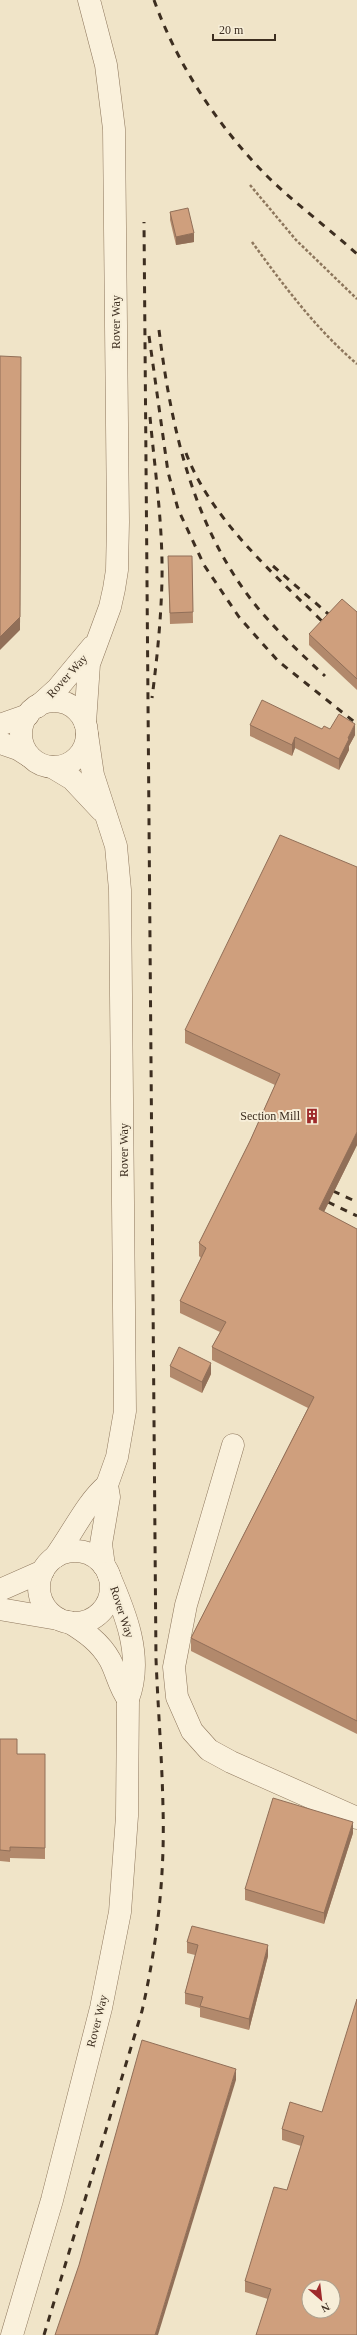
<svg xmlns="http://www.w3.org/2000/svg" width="357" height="2335" viewBox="0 0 357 2335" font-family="Georgia,serif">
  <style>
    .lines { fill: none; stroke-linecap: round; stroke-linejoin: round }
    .minor-casing { stroke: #8d765c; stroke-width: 23 }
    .path { stroke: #8d765c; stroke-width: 2.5; stroke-dasharray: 3 2; stroke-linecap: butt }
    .minor { stroke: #faf1dc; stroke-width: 22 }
    .rail { stroke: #3d2e20; stroke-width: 3; stroke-dasharray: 7 7; stroke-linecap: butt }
    .wall { fill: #b2896c }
    .shaded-wall { fill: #916f58 }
    .building { fill: #cf9f7d; stroke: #916f58; fill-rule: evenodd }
    .labels { text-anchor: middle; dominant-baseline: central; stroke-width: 4; stroke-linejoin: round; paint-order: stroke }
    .street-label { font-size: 12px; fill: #3d2e20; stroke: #f7eed8 }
    .poi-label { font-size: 12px; fill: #3d2e20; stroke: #f7eed8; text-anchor: end }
  </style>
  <rect width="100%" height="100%" fill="#f0e4c8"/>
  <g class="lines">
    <defs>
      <g id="minor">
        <circle cx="54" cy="734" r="33"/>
        <polyline points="37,707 57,689 92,647"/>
        <polyline points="85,723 89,664 110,607 114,589 117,570 118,522 114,129 106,65 89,0"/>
        <polyline points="0,725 28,715"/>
        <polyline points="87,734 93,775 116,846 120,890 125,1411 117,1457 107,1485 109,1497 101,1544 104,1566"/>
        <polyline points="0,743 18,749 29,756"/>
        <polyline points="52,767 72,779 101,810"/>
        <polyline points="233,1445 186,1605 174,1667 177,1697 192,1731 209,1750 231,1762 357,1818"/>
        <circle cx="75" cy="1587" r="36"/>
        <path d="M55 1557C72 1534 86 1503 107 1485"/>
        <polyline points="0,1590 43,1571"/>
        <polyline points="0,1609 58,1619"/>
        <path d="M69 1622C85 1632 100 1642 110 1660 117 1673 119 1687 128 1699"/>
        <path d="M12 2335 52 2200 101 2008 120 1912 127 1816 128 1699C144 1657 125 1612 108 1573"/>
      </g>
    </defs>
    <use href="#minor" class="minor-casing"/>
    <g class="path">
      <polyline points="250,185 296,240 357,299"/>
      <path d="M252 242C284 286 316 329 357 364"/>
    </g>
    <use href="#minor" class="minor"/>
    <g class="rail">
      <path d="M154 0C177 64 217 125 265 174 293 202 327 227 357 254"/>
      <path d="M159 330C171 428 193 528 257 607 278 632 301 654 325 676"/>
      <polyline points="149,336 168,472 178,509 204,565 239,617 278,661 357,724"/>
      <path d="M150 417C155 471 163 526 162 580 161 620 157 659 152 698"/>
      <path d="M186 453C211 520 277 577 327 626"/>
      <polyline points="273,566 334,619"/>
      <polyline points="333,1191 357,1202"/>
      <polyline points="328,1202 357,1216"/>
      <path d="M44 2335 142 2011C157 1945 165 1876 163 1808 162 1758 158 1709 156 1659L144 222"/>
    </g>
  </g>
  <g class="wall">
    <polygon points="170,212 194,242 176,245 170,220"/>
    <polygon points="192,556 193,623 170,624 168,567"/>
    <polygon points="357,612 357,690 309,645 309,634"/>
    <polygon points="250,725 322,729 330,729 355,735 349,746 349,750 339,770 295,748 292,756 250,736"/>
    <polygon points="357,867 357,1145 324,1212 357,1229 357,1734 191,1651 191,1638 308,1408 212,1360 212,1347 220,1332 180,1313 180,1301 201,1258 199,1256 199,1243 250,1141 275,1085 185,1043 185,1030"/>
    <polygon points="170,1366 211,1374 202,1393 170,1377"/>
    <polygon points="0,1739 17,1754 45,1754 45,1859 10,1858 10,1862 0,1861"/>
    <polygon points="353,1833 324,1924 245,1900 245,1889"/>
    <polygon points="187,1942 268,1956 249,2030 200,2017 200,2008 185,2004 185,1993 195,1955 187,1953"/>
    <polygon points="322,2112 268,2299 245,2292 245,2281 287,2190 301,2146 282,2140 282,2129"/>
  </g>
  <g class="shaded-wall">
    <polygon points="194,233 194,242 176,245 176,237"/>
    <polygon points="21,370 20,630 0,650 0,637"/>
    <polygon points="355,724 355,735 349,746 349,750 339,770 339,759 348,738"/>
    <polygon points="295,737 295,748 292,756 292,745"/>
    <polygon points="357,1132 357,1145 319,1222 319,1209"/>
    <polygon points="211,1363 211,1374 202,1393 202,1382"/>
    <polygon points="353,1822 353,1833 324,1924 324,1913"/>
    <polygon points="268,1945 268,1956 249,2030 249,2019"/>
    <polygon points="236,2069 236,2080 158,2335 155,2335"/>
  </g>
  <g class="building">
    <polygon points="188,208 194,233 176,237 170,212"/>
    <polygon points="0,356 21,357 20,617 0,637"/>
    <polygon points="168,556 192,556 193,612 170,613"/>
    <polygon points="342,599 357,612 357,679 309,634"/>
    <polygon points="262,700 322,729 324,726 330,729 339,714 355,724 348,738 349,739 339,759 295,737 292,745 250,725"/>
    <polygon points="280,835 357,867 357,1132 319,1209 357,1229 357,1721 191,1638 314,1397 212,1347 226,1322 180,1301 206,1248 199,1243 250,1141 280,1074 185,1030"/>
    <polygon points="179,1347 211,1363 202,1382 170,1366"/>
    <polygon points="0,1739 17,1739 17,1754 45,1754 45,1848 10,1847 10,1851 0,1850"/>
    <polygon points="273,1798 353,1822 324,1913 245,1889"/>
    <polygon points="192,1926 268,1945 249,2019 200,2006 203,1997 185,1993 198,1945 187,1942"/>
    <path d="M357 1999V2335H256L271 2289 245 2281 274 2187 287 2190 304 2136 282 2129 290 2102 322 2112ZM309 2287H333V2311H309Z"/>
    <polygon points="142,2040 236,2069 155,2335 55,2335 79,2265"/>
  </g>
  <defs>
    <symbol id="building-bare" viewBox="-9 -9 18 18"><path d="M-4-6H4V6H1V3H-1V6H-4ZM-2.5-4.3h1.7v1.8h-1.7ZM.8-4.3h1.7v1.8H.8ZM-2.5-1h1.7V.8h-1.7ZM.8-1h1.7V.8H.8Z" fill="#9e2a2b" stroke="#f7eed8" stroke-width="2.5" paint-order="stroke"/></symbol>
  </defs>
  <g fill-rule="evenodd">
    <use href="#building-bare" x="301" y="1105" width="22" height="22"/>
  </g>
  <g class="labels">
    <g class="street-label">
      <text transform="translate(116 322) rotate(-90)">Rover Way</text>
      <text transform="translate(67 676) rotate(-48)">Rover Way</text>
      <text transform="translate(124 1150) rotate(-90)">Rover Way</text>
      <text transform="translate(122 1612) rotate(72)">Rover Way</text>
      <text transform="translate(97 2021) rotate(-76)">Rover Way</text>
    </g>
    <g class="poi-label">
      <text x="300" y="1116">Section Mill</text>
    </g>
  </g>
  <g transform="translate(321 2299) rotate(152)"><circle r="19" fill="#f7eed8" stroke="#ada18e"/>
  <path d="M0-3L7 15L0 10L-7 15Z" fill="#9e2a2b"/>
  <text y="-6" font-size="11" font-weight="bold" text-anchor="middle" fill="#3d2e20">N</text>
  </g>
  <path d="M213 34v6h62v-6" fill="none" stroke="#3d2e20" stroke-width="2"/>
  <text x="219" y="34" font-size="12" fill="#3d2e20" stroke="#f7eed8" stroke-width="3" paint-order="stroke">20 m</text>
</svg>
